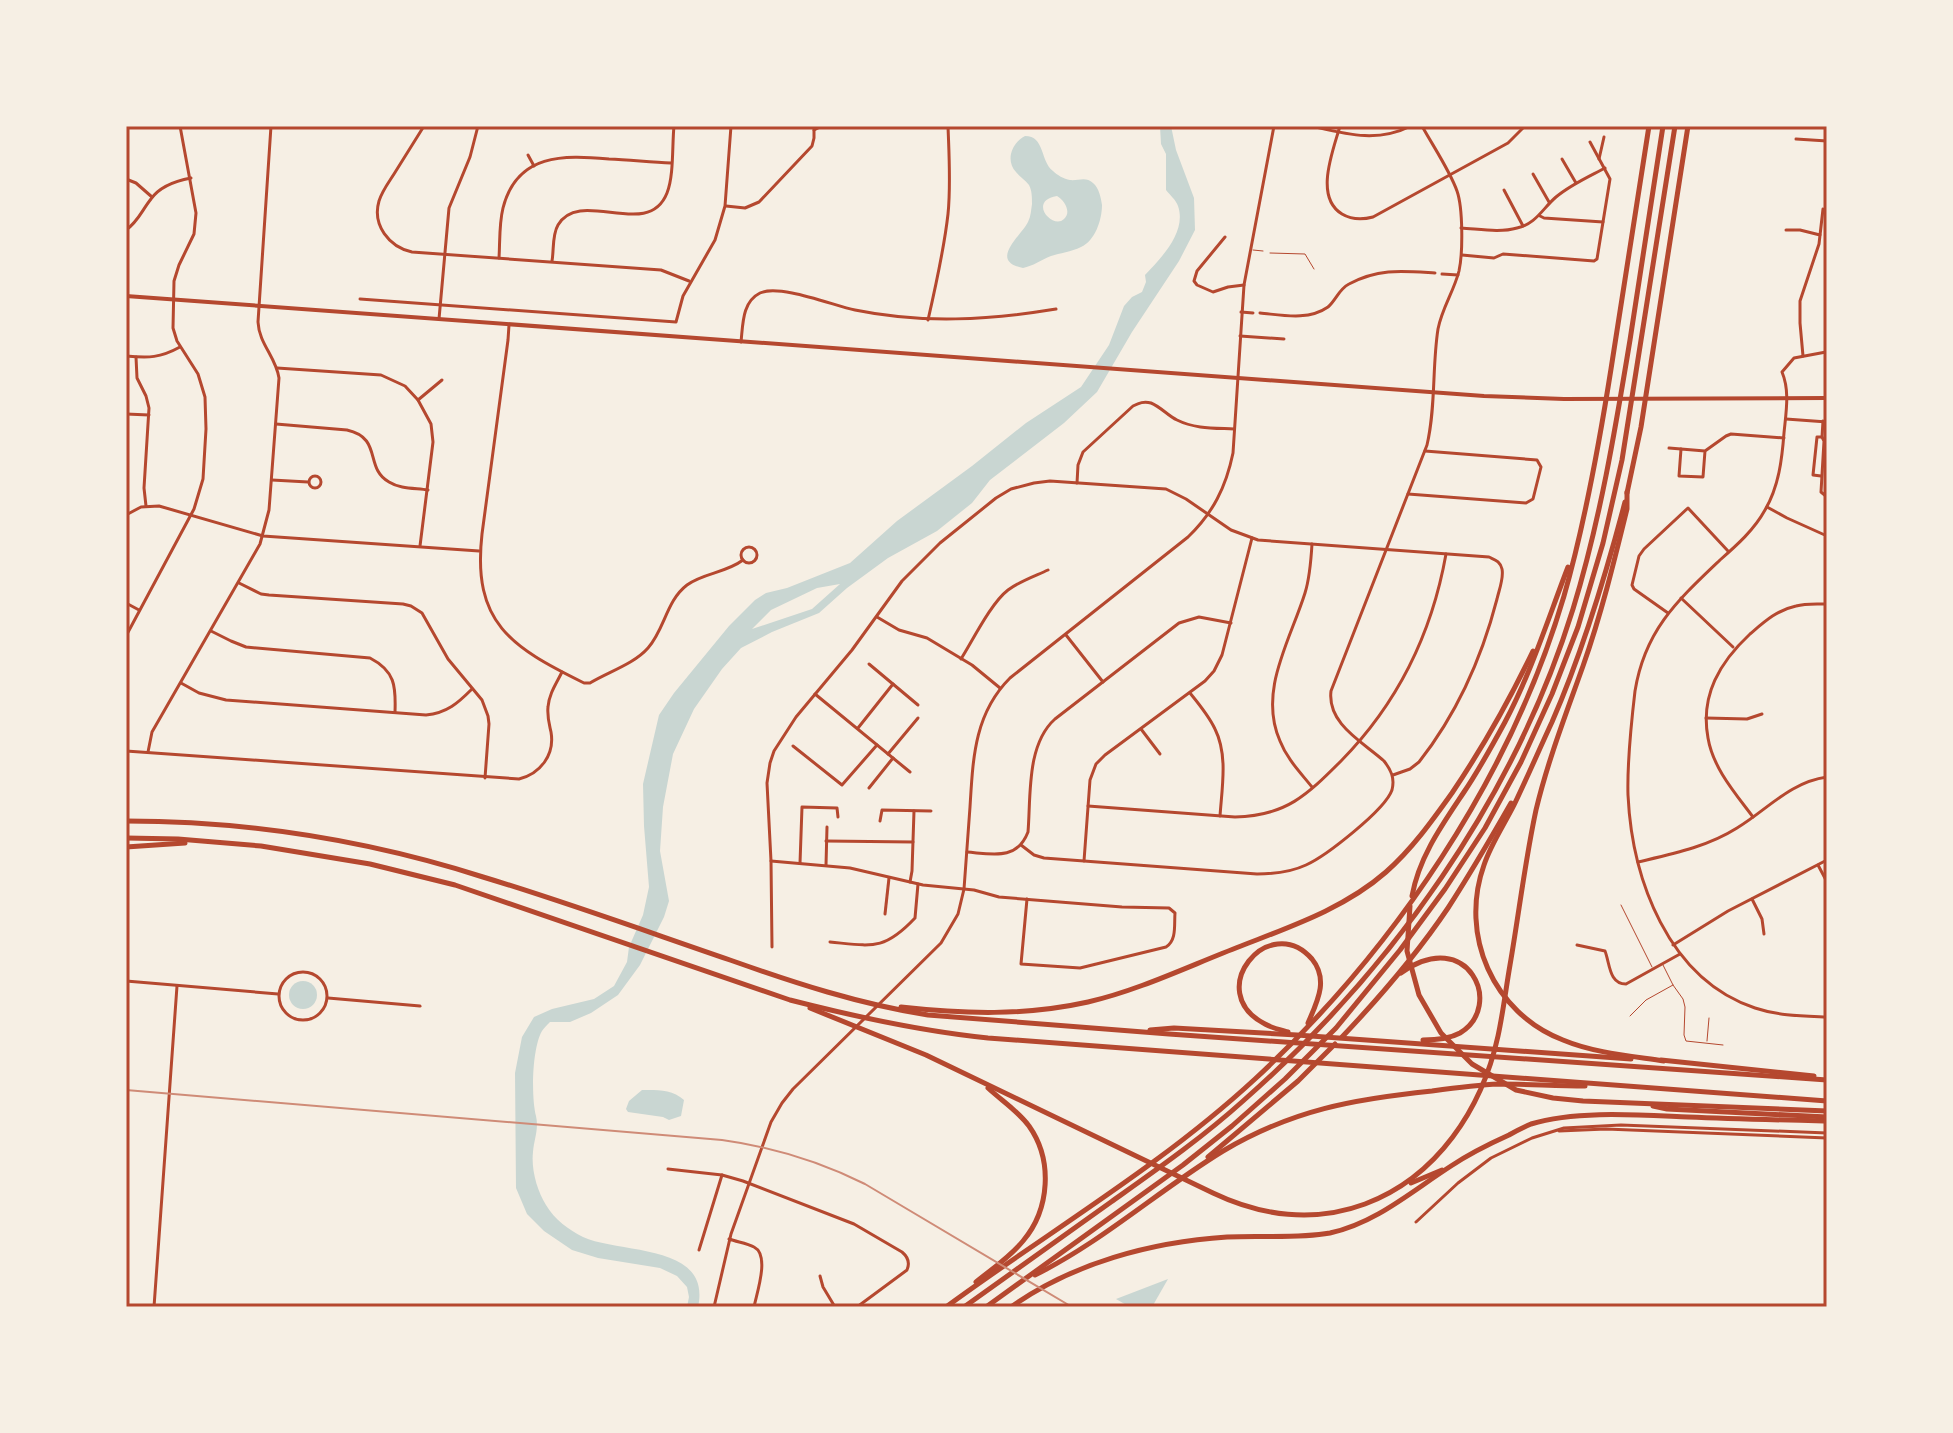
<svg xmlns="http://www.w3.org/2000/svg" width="1953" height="1433" viewBox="0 0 1953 1433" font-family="Manrope,sans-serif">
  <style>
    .water { fill: #c9d6d2; fill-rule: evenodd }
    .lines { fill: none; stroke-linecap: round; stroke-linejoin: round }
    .service { stroke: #b5482f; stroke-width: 1 }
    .minor { stroke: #b5482f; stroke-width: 3 }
    .tertiary { stroke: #b5482f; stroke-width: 3 }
    .secondary { stroke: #b5482f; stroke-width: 4 }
    .motorway { stroke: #b5482f; stroke-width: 5 }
    .rail { stroke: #cf8b77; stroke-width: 2 }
    .neatline { fill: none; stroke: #b5482f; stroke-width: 3 }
  </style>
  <rect width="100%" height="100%" fill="#f6efe4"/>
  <g class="water">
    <path d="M1160 126H1171L1176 150 1194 198 1195 230 1179 261 1132 332 1097 392 1064 423 990 480 972 503 937 531 888 558 847 588 819 613 772 632 741 648 722 669 694 709 673 754 663 807 660 851 669 901 664 917 640 965 618 995 591 1013 570 1022H550C547 1025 544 1028 542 1031 532 1048 531 1097 536 1116 539 1129 534 1139 533 1152 531 1169 537 1191 546 1205 554 1219 569 1230 583 1237 620 1254 712 1243 698 1307H687L689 1297 687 1287 677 1276 660 1268 598 1258 572 1250 544 1231 527 1214 516 1188 515 1073 522 1037 534 1017 552 1009 594 999 614 986 627 962 629 947 643 915 649 887 644 826 643 784 659 715 674 693 729 626 755 600 766 593 787 588 850 563 897 521 972 466 1026 423 1081 387 1109 345 1124 306 1132 297 1142 292 1146 282 1145 275C1161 258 1187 232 1178 206 1176 200 1170 195 1166 190V154L1161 144ZM840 584 812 609 752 629 771 610 817 588Z"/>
    <path d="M1025 136C1045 136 1040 161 1053 171 1057 175 1064 179 1070 180 1078 181 1086 176 1093 183 1099 188 1101 198 1102 205 1102 220 1095 241 1081 247 1071 252 1060 253 1051 256 1041 260 1033 266 1023 268 988 261 1021 236 1028 222 1031 216 1031 210 1032 204 1032 197 1032 191 1029 185 1025 180 1020 177 1016 172 1005 160 1012 143 1025 136ZM1057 196C1064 200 1072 212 1064 219 1053 230 1027 201 1057 196Z"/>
    <circle cx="303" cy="995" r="14"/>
    <path d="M642 1090C657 1090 672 1089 684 1100L681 1116 669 1120 663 1117 628 1112 626 1109 629 1101Z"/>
    <polygon points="1168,1279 1152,1307 1130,1307 1116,1299"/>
  </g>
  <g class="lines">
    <g class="service">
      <polyline points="1253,250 1263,251"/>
      <polyline points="1270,253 1305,254 1314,269"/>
      <polyline points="1621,905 1652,967"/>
      <polyline points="1663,965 1673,985 1683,999 1685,1007 1684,1035 1686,1041 1723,1045"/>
      <polyline points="1630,1016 1646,1000 1673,985"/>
      <polyline points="1707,1041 1709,1018"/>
    </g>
    <g class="minor">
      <path d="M424 126C414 142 404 158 394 174 389 182 382 191 379 201 372 225 389 247 412 252L661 270 689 281"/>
      <polyline points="829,126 837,126"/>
      <path d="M1311 126C1346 134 1377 143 1411 126"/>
      <path d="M1340 126C1333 151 1314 197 1342 214 1352 220 1362 220 1373 217L1508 143 1525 126"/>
      <polyline points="1825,126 1827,128"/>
      <polyline points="814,130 822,126"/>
      <polyline points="1796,139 1827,141"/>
      <polyline points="528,155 534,166"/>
      <polyline points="1562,159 1576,183"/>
      <polyline points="1599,159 1604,137"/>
      <polyline points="1533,174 1549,202"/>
      <polyline points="126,179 136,183 152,197"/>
      <polyline points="1504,190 1523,226"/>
      <polyline points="726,206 745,208 759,202 812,146 814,138 814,130"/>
      <polyline points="1540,216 1544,218 1603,222"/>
      <path d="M1461 228C1479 229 1500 233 1517 228 1536 224 1543 208 1556 197 1570 185 1588 177 1605 168"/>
      <path d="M126 230C138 222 142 210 151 199 160 186 175 181 191 178"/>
      <polyline points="1786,230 1800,230 1820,235"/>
      <polyline points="1225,237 1197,271 1194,281 1197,285 1213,292 1228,287 1244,285"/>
      <polyline points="1462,255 1494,258 1503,254 1594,261 1597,259 1610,179 1590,142"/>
      <path d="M499 258C500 242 499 224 503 208 517 153 564 155 609 159 630 160 650 162 671 163"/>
      <path d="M552 261C554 250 552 235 558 225 580 187 648 241 667 193 674 176 672 145 674 126"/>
      <polyline points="1442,274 1458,275"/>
      <polyline points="360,299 676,322 683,296 715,240 725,206 731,126"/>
      <polyline points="1241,312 1253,313"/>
      <path d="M1260 313C1282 315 1308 321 1328 307 1336 300 1339 289 1349 284 1379 268 1403 271 1435 273"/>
      <polyline points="439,319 449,208 470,157 478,126"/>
      <path d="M928 320C936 285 944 250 948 214 951 185 949 155 948 126"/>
      <path d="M509 325 508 340 482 534C472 623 511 647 584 683H590C608 672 634 664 648 648 665 629 666 601 687 585 703 573 726 573 743 560"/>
      <polyline points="1240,336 1284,339"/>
      <path d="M741 342C743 324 742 302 760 293 780 284 832 305 855 310 923 324 989 320 1056 309"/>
      <path d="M1826 352 1794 358 1782 372C1790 391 1786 412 1784 433 1782 459 1779 486 1765 510 1754 530 1737 545 1720 560 1677 601 1645 630 1635 691 1631 725 1627 761 1628 795 1632 879 1668 979 1755 1008 1779 1016 1802 1016 1827 1017"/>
      <path d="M126 356C149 358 160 358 180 347"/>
      <polyline points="1803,356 1800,323 1800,301 1819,244 1823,209"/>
      <polyline points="136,357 137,378 146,396 149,408 144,488 146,506"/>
      <polyline points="277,368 381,375 405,386 418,400 431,424 433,442 420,546"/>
      <polyline points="418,400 442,380"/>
      <polyline points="126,414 149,415"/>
      <polyline points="1786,419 1827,422"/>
      <polyline points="1823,421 1822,437 1824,441 1821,492 1827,497"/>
      <path d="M276 424 347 430C383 438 364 468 389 482 400 489 415 488 428 490"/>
      <polyline points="1669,448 1681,449"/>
      <polyline points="1705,451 1703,477 1679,476 1681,449 1705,451 1726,436 1731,434 1784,438"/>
      <circle cx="315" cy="482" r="6"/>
      <polyline points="1821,476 1813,475 1817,437 1822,437"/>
      <polyline points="272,480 308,482"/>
      <path d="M1077 483 1078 465 1083 452 1133 406C1139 403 1144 401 1151 403 1161 407 1168 416 1177 420 1195 429 1215 428 1234 429"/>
      <polyline points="1408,494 1526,503 1533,499 1541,467 1537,460 1425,451"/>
      <polyline points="1767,507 1787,518 1827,536"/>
      <polyline points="126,515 141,507 159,506 263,536 479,551"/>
      <circle cx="749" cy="555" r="8"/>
      <polyline points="239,583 261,594 269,595 403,604 411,606 422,613 448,659 482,700 488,716 489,724 485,778"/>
      <polyline points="1681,598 1733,647"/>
      <polyline points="126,603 139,610"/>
      <polyline points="1668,613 1634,589 1632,585 1639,556 1644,549 1688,508 1728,551"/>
      <polyline points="877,617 899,630 927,638 972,665 1000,688"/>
      <path d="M211 631 231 641 246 647 370 658C395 671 396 686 395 712"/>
      <polyline points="1066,635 1103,682"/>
      <polyline points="126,636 194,509 203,479 206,429 205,397 198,374 177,341 173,328 174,281 179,265 194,234 196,213 180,126"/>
      <path d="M961 659C973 640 991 603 1008 590 1020 581 1035 576 1048 570"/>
      <polyline points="869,664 918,705"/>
      <path d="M181 683 199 693 226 700 426 715C447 713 458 703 472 689"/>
      <path d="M1190 693C1199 704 1209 716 1215 729 1228 755 1222 787 1220 816"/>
      <polyline points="815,694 910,772"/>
      <polyline points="1706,718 1747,719 1762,714"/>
      <polyline points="858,728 893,684"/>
      <polyline points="1141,729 1160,754"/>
      <polyline points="793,746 842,785 877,745"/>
      <path d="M126 751 519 779C540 774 555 755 551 732 549 723 547 717 548 707 549 694 556 684 562 672"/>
      <path d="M148 752 152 732 260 544 269 510 279 378C276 357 259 344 258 322L271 126"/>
      <polyline points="888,754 918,718"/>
      <path d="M1312 787C1300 772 1287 759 1280 741 1258 691 1290 641 1305 593 1310 577 1311 561 1312 544"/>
      <polyline points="869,788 893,758"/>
      <path d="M1088 806 1235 817C1286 816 1307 795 1341 761 1397 704 1432 633 1446 554"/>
      <path d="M1753 817C1735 793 1713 768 1708 738 1700 695 1720 662 1750 634 1764 622 1777 610 1796 606 1806 603 1817 604 1827 604"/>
      <polyline points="880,821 882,810 931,811"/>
      <polyline points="826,841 913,842"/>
      <path d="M1021 845 1034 855 1044 858 1257 874C1273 874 1291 872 1306 865 1326 856 1385 810 1392 790 1395 778 1391 770 1384 761 1363 742 1327 724 1331 691L1427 445C1436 407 1432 367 1438 329 1442 308 1454 291 1459 271 1463 253 1463 208 1457 191 1450 171 1433 146 1422 126"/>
      <path d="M967 852C992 854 1017 861 1028 832 1031 797 1026 745 1055 719L1179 623 1199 617 1231 623"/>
      <path d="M771 861 850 868 923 885 974 890 999 897 1122 907 1169 908 1175 913C1174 925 1177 940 1166 947L1080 968 1021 964 1027 899"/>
      <polyline points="1084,861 1090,780 1096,764 1105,755 1205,681 1214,671 1222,655 1252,538"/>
      <path d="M1638 862C1672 854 1707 847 1737 828 1767 810 1790 782 1827 777"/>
      <polyline points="800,863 802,807 837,808 838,817"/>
      <polyline points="826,865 827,827"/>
      <polyline points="1818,865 1827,882"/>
      <polyline points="910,882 912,871 914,811"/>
      <polyline points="1752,899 1762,919 1764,934"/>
      <polyline points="885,914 889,878"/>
      <path d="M830 942C872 946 884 951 915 918L918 884"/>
      <path d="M1577 945 1605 951C1610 964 1609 984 1626 984L1680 954"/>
      <polyline points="1673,945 1728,911 1827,860"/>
      <path d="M772 947 771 861 767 783 770 763 774 751 796 717 852 650 902 581 940 543 996 498 1011 489 1034 483 1050 481 1166 489 1186 499 1231 530 1258 540 1489 557C1495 560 1500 561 1502 569 1504 578 1499 590 1497 599 1482 657 1456 715 1419 762L1410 769 1393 775"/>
      <circle cx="303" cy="996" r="24"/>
      <polyline points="126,981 278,994"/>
      <polyline points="328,998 420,1006"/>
      <polyline points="1826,1017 1827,998"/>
      <polyline points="1559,1131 1606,1129 1827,1138"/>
      <path d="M668 1169 722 1175 743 1181 854 1224 902 1252C908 1257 910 1263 907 1270L857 1307"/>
      <polyline points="1416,1222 1458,1183 1491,1158 1532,1138 1564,1128 1621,1125 1827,1133"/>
      <path d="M729 1239C737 1242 747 1243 754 1247 770 1255 757 1292 754 1307"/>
      <polyline points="699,1250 722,1175"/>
      <polyline points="820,1276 823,1287 835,1307"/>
      <polyline points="154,1307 177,986"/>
    </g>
    <path class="tertiary" d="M714 1307 731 1234 771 1122 782 1103 793 1089 941 943 958 914 964 889C966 862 968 834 970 807 973 759 974 714 1010 678L1188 537C1213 513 1226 487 1233 453L1244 285 1274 126"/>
    <polyline class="secondary" points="126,296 1484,396 1564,399 1827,398"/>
    <g class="motorway">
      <polyline points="1627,493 1641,427 1688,126"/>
      <path d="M1625 502C1605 578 1583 651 1552 722 1539 750 1527 778 1514 805 1504 825 1491 844 1484 865 1459 935 1493 1013 1563 1040 1594 1053 1631 1056 1664 1061"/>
      <path d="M126 821C248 821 367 840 483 877 566 902 648 932 730 960 795 983 859 1004 928 1015L1169 1034 1827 1080"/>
      <path d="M126 838 178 839 261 846 370 864 455 885 790 1000C856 1017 920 1031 988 1038L1827 1101"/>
      <polyline points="126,847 185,843"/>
      <path d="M1412 896C1419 857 1442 825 1464 792 1479 770 1492 746 1505 722 1531 673 1548 619 1568 567"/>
      <polyline points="1410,906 1407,951 1419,995 1441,1033 1472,1064 1516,1090 1553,1098 1583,1101 1827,1111"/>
      <path d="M1401 973C1468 925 1505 1006 1460 1033 1449 1039 1435 1040 1423 1040"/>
      <path d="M901 1007C964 1014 1025 1016 1088 1002 1140 990 1191 965 1241 946 1292 926 1345 908 1386 872 1412 849 1432 821 1452 793 1483 747 1509 701 1533 651"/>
      <path d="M810 1008 926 1055 1213 1193C1261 1216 1314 1223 1365 1204 1437 1177 1482 1109 1498 1036 1503 1013 1506 988 1510 965 1519 913 1525 861 1536 810 1548 760 1566 714 1583 666 1601 615 1614 562 1627 509V492"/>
      <polyline points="1150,1030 1174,1028 1297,1035 1631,1059"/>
      <path d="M1288 1032C1281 1030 1272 1028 1265 1024 1202 992 1269 910 1312 959 1329 980 1317 1002 1308 1023"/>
      <path d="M1342 1037C1380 997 1417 954 1448 908 1470 874 1491 838 1511 803"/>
      <polyline points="1661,1060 1814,1076"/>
      <polyline points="1653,1106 1667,1109 1827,1117"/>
      <polyline points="1208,1157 1298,1081 1335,1044"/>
      <polyline points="1411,1183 1442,1170"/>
      <path d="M1035 1275C1102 1242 1159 1190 1223 1151 1292 1110 1354 1099 1432 1091 1454 1088 1477 1085 1499 1084 1528 1084 1556 1086 1585 1086"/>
      <path d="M976 1282C992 1269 1010 1257 1023 1241 1050 1209 1053 1160 1029 1126 1017 1110 1002 1101 988 1088"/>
      <path d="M946 1307C1048 1232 1161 1166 1255 1079 1394 950 1510 779 1564 596 1585 523 1599 445 1611 369 1624 288 1637 207 1649 126"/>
      <path d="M964 1307C1013 1272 1062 1237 1111 1202 1156 1170 1202 1138 1243 1101 1392 970 1514 799 1573 609 1600 521 1615 431 1630 340 1641 269 1652 197 1663 126"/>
      <polyline points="986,1307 1183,1165 1232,1126 1285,1079 1336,1028 1400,950 1445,889 1485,828 1521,762 1552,694 1578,627 1603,543 1622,460 1675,126"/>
      <path d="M1011 1307C1073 1263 1151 1242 1227 1237 1261 1235 1296 1239 1330 1233 1376 1223 1412 1191 1451 1166 1469 1154 1489 1144 1509 1135 1516 1131 1524 1127 1531 1124 1577 1110 1640 1115 1688 1117 1734 1119 1781 1120 1827 1121"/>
    </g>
    <path class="rail" d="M126 1090 722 1140C773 1147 819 1161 865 1184L1072 1307"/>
  </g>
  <rect width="1953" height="1433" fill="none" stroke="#f6efe4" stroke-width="256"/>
  <rect x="128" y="128" width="1697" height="1177" class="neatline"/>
</svg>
